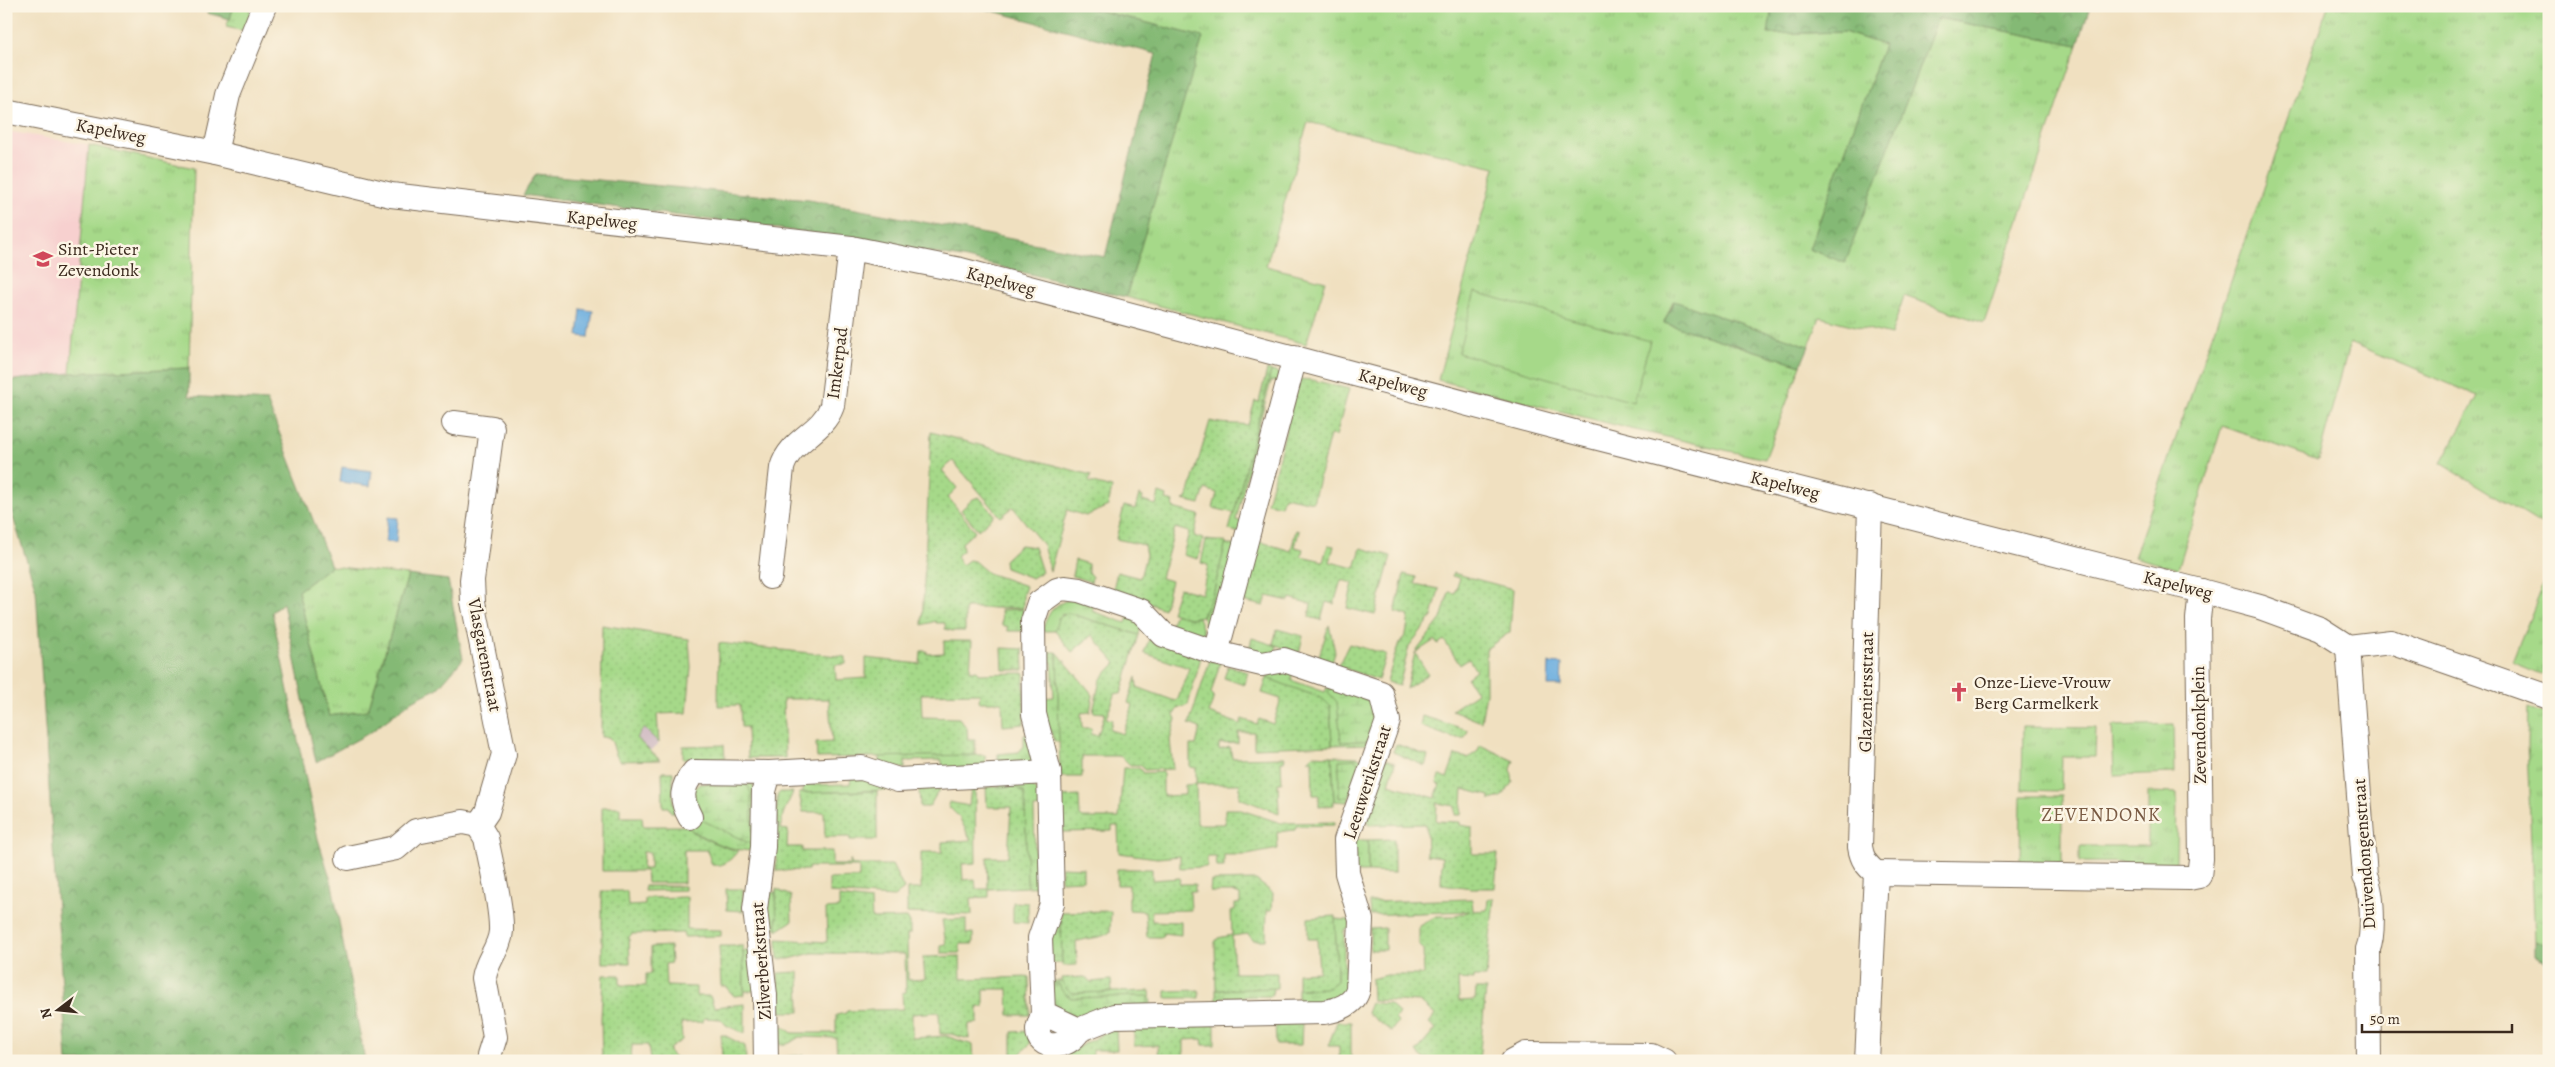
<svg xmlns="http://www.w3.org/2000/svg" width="2555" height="1067" viewBox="0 0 2555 1067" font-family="Alegreya,serif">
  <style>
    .built { fill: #f7d0cf }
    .industrial { fill: #d2bec5 }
    .grass { fill: url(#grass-tufts); stroke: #708254 }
    .forest { fill: url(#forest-crowns); stroke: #60724a }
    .wetland { fill: url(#wetland-marsh); stroke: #708254 }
    .park { fill: #a6d989; stroke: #708254 }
    .garden { fill: url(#garden-dots); stroke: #708254; fill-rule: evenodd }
    .water { fill: #6baddf; stroke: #536c7e }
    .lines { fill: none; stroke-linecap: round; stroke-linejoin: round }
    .minor-casing { stroke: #7a6a57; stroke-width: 26 }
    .minor { stroke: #fff; stroke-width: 24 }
    .labels { text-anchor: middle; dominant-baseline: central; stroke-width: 5; stroke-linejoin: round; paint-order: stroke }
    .street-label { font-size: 18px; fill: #3b2a1e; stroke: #fcf5e5 }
    .poi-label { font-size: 18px; fill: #3b2a1e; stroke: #fcf5e5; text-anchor: start }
    .neighbourhood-label { font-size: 19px; letter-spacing: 1px; fill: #795a43; stroke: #fcf5e5 }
  </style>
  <defs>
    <pattern id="grass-tufts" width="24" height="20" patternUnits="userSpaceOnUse" patternTransform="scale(1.25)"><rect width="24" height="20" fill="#a6d989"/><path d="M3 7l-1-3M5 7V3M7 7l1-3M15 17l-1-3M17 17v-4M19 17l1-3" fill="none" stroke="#90ba76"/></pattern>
    <pattern id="forest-crowns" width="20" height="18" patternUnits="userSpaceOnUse" patternTransform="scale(1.25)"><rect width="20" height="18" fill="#84b975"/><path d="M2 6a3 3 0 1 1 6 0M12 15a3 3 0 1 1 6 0" fill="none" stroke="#6d975f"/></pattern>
    <pattern id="wetland-marsh" width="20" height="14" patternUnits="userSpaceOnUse" patternTransform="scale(1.25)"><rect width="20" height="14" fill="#a6d989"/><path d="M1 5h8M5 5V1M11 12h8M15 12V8" fill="none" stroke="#90ba76"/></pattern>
    <pattern id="garden-dots" width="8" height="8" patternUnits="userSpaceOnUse" patternTransform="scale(1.25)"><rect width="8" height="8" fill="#a6d989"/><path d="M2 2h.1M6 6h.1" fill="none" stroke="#90ba76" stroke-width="1.8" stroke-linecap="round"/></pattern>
  </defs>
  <rect width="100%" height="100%" fill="#fcf5e5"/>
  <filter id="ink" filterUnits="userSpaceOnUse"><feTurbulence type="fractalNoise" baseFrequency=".02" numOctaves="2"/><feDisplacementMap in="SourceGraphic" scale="10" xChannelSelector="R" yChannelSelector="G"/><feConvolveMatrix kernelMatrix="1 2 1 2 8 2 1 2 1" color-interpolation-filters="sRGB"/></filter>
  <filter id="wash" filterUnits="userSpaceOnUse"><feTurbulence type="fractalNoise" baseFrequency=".0096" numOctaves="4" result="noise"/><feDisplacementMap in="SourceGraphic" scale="20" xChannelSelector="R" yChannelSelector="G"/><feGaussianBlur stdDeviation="1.12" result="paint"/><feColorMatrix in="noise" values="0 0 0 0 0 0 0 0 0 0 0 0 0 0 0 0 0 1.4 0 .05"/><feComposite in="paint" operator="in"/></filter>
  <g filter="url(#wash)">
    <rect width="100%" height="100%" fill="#f0e0c0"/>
    <polygon class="built" points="6,131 89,145 70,373 6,381"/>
    <polygon class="industrial" points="644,728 659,743 651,751 635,738"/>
    <g class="grass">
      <polygon points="234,6 259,6 248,32 226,27"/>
      <polygon points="1082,6 1772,6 1769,34 1844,32 1884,45 1809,249 1844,262 1938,18 2078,45 1984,323 1904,296 1891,335 1820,317 1809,346 1673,301 1664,323 1801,365 1765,459 1631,429 1438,380 1495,167 1308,122 1266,266 1326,281 1306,344 1126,297 1202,37"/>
      <polygon points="2328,6 2549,6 2549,529 2441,463 2478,396 2350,342 2318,460 2222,426 2178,569 2134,557"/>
      <polygon points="89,145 194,168 189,368 70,373"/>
      <polygon points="1271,371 1279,373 1278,382 1271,381 1255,439 1264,441 1259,456 1252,454 1236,520 1243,522 1240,533 1229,530"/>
      <polygon points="1225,544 1236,546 1211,629 1208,631 1202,616 1213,594"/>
      <polygon points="331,566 408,575 368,710 329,716 298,591"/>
      <polygon points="2549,571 2549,677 2512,662"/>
      <path d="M1073 599 1094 604 1092 611 1126 623 1129 615 1141 624 1139 635 1068 613 1061 615 1055 631H1042C1048 613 1053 603 1073 599Z"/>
      <polygon points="1175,613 1189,618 1198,617 1204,633 1197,634 1170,626"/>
      <polygon points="1252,638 1277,646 1274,655 1248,653"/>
      <polygon points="1042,652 1057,652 1060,742 1055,741 1044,718 1043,698 1054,697 1052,662 1043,662"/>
      <polygon points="1269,671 1293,671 1291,680 1325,692 1329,683 1374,701 1371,744 1332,745 1330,706 1267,678"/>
      <polygon points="2528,708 2549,715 2549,947 2535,941 2527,744"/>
      <polygon points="2174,724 2175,773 2114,775 2112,726"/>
      <polygon points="2023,727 2096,728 2095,757 2062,757 2061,791 2022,790"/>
      <polygon points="1032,734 1035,757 1029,764 998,767 998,754 1019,752 1024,746 1024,735"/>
      <polygon points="985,755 986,768 942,768 942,760 905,761 905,769 880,763 880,756"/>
      <polygon points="1332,756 1358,757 1363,760 1348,802 1334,801"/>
      <polygon points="802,777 814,777 814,785 850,784 851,777 887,781 887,790 803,793"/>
      <path d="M999 782C1022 782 1037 779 1042 807L1034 808 1035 858H1043V886L1027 887 1024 792 1015 787H999Z"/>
      <path d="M752 783 755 789 756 851C730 851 710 842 688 828L690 796Z"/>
      <polygon points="2148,792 2177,793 2176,863 2080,862 2080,846 2148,846"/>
      <polygon points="2021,796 2062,796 2062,863 2020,862"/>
      <polygon points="1354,840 1368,840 1368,872 1355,872"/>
      <polygon points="776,892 777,928 763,928 763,893"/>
      <path d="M1335 919 1350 920 1351 929 1344 930V966H1352C1350 1004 1328 1002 1298 1004V989H1320L1337 979Z"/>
      <polygon points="1054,920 1061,920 1062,963 1048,964"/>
      <polygon points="753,950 759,991 744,991 743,951"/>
      <polygon points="1047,981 1063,981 1063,984 1074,993 1150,991 1151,1006 1088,1020"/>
      <polygon points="1273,988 1272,996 1222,997 1222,1005 1216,1005 1216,990"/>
      <polygon points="1199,990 1199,998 1166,998 1166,991"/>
    </g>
    <g class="forest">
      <polygon points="209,6 234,6 230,19 207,13"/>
      <polygon points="974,6 1081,6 1203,37 1126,297 967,259 855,239 523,195 536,174 809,200 1105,257 1156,54"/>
      <polygon points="1772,6 2023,6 2041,12 2044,6 2090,6 2078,45 1938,18 1845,263 1809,249 1884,45 1844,32 1768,34"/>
      <polygon points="1674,301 1809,346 1801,365 1664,323"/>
      <polygon points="189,368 189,396 267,401 331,566 298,591 329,716 368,710 408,575 448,580 463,659 438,688 412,701 371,732 316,762 283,603 272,612 318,839 332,884 365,1061 67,1061 36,590 6,495 6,381 70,373"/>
      <polygon points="2535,941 2549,947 2549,963 2535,957"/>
    </g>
    <g class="wetland">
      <path d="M1332 685 1370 701C1379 712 1377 730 1368 741L1341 742 1337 702 1328 692Z"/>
      <polygon points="1355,759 1360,765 1360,774 1347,797 1339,798 1339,760"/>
      <path d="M741 781 748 786 751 793 753 845 702 820C704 810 695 802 693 791L699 784Z"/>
      <polygon points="1051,984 1059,984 1062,991 1071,998 1148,996 1148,1004 1080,1019 1056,1009 1052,1001"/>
    </g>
    <polygon class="park" points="1475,292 1650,341 1633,402 1458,353"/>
    <g class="garden">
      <path d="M1267 370 1271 371 1234 513 1213 508 1217 493 1205 489 1200 504 1183 500 1187 499 1210 421C1224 425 1236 423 1248 425L1255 401 1259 402Z"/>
      <polygon points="1299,379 1313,380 1349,389 1336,436 1330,435 1313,502 1284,496 1281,506 1267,503"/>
      <polygon points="931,432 1091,475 1089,482 1112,488 1108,506 1086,516 1067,510 1050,571 1043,545 1013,507 1001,517 953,461 942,470 957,488 948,497 975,531 962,543 963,551 956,556 962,565 969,560 974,561 988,573 1026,586 1023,595 1023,608 965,608 965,631 953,631 945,629 945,623 936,623 936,621 922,625"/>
      <polygon points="1159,493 1167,496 1166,500 1174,502 1173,508 1199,515 1194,536 1203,539 1198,559 1183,555 1189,532 1175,528 1161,578 1171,581 1164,609 1113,590 1117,572 1140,578 1146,555 1144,545 1116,539 1124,506 1135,509 1139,495 1143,497 1142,501 1156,505"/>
      <polygon points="979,497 995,515 978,530 961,510 973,499"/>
      <polygon points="1296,530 1299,531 1295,547 1303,549 1301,556 1323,561 1328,545 1334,546 1330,562 1355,568 1361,548 1391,556 1375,615 1347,608 1353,583 1341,580 1334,604 1326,602 1321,620 1309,617 1311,604 1290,598 1289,601 1267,596 1264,606 1242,601 1258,541 1291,551"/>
      <polygon points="1206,540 1226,542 1213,594 1202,616 1189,618 1171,612 1179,588 1202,594 1208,565 1201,563"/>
      <polygon points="1020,545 1034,547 1042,572 1032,578 1005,568 1004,560"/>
      <polygon points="1075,560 1088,564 1088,572 1092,577 1091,582 1072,576"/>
      <polygon points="1453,573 1513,589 1510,632 1486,649 1486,693 1481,722 1452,710 1477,693 1467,678 1476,671 1469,659 1460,665 1444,640 1438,644 1435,640 1415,653 1428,674 1406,689 1415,653 1441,619 1449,592 1455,593 1460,578 1452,576"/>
      <polygon points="1404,574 1416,577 1415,584 1439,589 1432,617 1409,646 1399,686 1387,682 1397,648 1406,634 1409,616 1395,612"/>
      <polygon points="1023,609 1023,631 1008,631 1007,626 1002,626 1001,610"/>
      <polygon points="1068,613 1139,635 1121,694 1116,693 1106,718 1112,720 1110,730 1123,734 1133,705 1128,703 1136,677 1137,687 1175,701 1178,699 1189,668 1144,653 1149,639 1201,657 1188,705 1177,709 1174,715 1176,719 1170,740 1173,769 1144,770 1141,765 1130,765 1122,757 1118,756 1082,756 1082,777 1060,777 1057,652 1093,695 1090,712 1081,713 1082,728 1091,728 1092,735 1098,735 1105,713 1093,712 1100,680 1116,663 1092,635 1072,652 1055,631 1058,618"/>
      <path d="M602 625 689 639 691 667 687 713 657 714 659 743 644 728 636 738 660 760 620 761C613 753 615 745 609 737H601Z"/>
      <polygon points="1329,625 1335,652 1331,664 1318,659"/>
      <polygon points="1277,629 1303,636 1299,653 1273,644"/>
      <polygon points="944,641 972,641 970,671 977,670 978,674 1024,673 1024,724 1003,726 1002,702 979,702 980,693 921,694 922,717 959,718 967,728 968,740 975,740 975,755 817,758 816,743 832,742 829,699 783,699 785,758 748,758 747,727 741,727 740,705 718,706 719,643 846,657 846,664 835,665 836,680 866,678 866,658 920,664 921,651 927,651 927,654 944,653"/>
      <polygon points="1349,644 1386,654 1378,680 1338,666"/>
      <polygon points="1002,648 1023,649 1024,670 1003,670"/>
      <polygon points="1210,660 1220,663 1211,693 1214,696 1209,713 1240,724 1242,719 1257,724 1259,719 1273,724 1281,699 1262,693 1267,678 1323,699 1330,706 1332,745 1254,748 1254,732 1238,732 1238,743 1219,744 1219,750 1230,747 1232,758 1285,757 1284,761 1281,761 1282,783 1278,783 1279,813 1239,798 1240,784 1196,784 1197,824 1225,824 1225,809 1238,809 1281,823 1334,822 1334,825 1296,826 1295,830 1277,832 1278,849 1247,855 1224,855 1224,867 1217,867 1216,857 1207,857 1207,867 1180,868 1180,856 1157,858 1119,853 1118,826 1112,826 1112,831 1061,832 1061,797 1079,796 1080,816 1083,818 1119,818 1123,768 1139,768 1143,773 1163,772 1163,796 1185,795 1185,785 1196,784 1196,768 1190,767 1190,745 1196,745 1200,728 1189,724"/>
      <polygon points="1228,666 1248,672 1244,685 1224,678"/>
      <polygon points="1422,716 1468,730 1465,738 1453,738 1420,726"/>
      <polygon points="1396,744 1428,756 1425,766 1393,752"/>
      <polygon points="724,745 725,758 683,759 683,746"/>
      <polygon points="1480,745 1514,761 1511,769 1513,783 1501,797 1490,800 1490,796 1463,789 1461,815 1455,815 1455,806 1437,803 1436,821 1460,822 1460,825 1472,827 1472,854 1498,854 1495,888 1472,888 1441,884 1442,857 1427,855 1426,824 1368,825 1369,822 1365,821 1385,759 1395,763 1389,784 1435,798 1440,784 1437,783 1439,775 1447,778 1455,755 1468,758 1478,751"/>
      <polygon points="1313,755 1332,756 1334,805 1319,807 1319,795 1313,795 1312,760 1308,760"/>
      <polygon points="662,772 673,772 673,803 676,812 671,812 668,807 663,807"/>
      <polygon points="975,787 976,863 962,864 963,880 975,879 976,889 988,889 987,857 1008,857 1011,807 987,807 986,787 1015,787 1024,792 1025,797 1027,887 989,889 989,897 971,898 972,915 907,913 907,889 921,889 921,852 942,852 942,842 971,840 959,817 948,806 949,802 969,806 971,788"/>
      <polygon points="940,788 929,807 920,807 919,789"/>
      <polygon points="877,791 877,840 850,840 850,837 825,837 824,812 803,812 799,793"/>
      <path d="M780 792H793C787 807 781 812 781 829L788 830 787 847H802V851H832V865H850V860L852 865H892L904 889 894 897 829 893V879L859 878V867H809L808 870 776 871 777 796Z"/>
      <path d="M602 807H620V817H642L643 826H688C693 836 726 848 738 851 730 860 725 867 712 865L707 850H684V883H647L646 871H602ZM643 852H650V869H642Z"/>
      <polygon points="1394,839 1394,873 1368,872 1368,840"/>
      <polygon points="1061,867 1083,868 1083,880 1061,881"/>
      <polygon points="1117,869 1152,869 1152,880 1180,878 1179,884 1195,884 1195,892 1190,891 1191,910 1151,911 1152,921 1181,922 1181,935 1164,933 1162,937 1147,937 1145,911 1129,910 1129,885 1117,885"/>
      <polygon points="1256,880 1273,893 1272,910 1267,910 1266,940 1253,940 1248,934 1232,936 1234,973 1277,973 1277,988 1216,990 1215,942 1218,938 1232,935 1231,910 1235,910 1235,904 1240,904 1240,895 1232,892 1210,892 1211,881"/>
      <polygon points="645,886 685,886 685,890 644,891"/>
      <polygon points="726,889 743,889 743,911 727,910"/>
      <polygon points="776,889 791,896 792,921 777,931"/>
      <polygon points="602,891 627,891 628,906 645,905 645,898 687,897 687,929 721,930 721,936 684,937 683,933 632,934 629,937 630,963 602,963"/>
      <polygon points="839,897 871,901 872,919 907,918 910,923 910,934 907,934 908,980 925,979 923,957 960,956 961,979 1029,977 1030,1015 1009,1015 1008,989 984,989 984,1007 978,1007 978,1023 969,1024 969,1039 951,1034 940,1034 939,1012 912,1014 912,1038 946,1036 973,1045 974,1061 837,1061 836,1038 799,1037 790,1043 779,1045 779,1023 792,1033 836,1033 836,1015 846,1013 847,1011 903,1009 902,993 906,992 905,954 812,953 789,959 778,959 777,939 827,942 826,909 839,908"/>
      <polygon points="1472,899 1473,911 1487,910 1488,899 1494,899 1486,977 1473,977 1473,980 1458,979 1459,1001 1475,1000 1476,989 1486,989 1479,1061 1427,1061 1416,1052 1436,1029 1429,1023 1435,1015 1420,1002 1372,1000 1371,979 1386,975 1424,975 1423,949 1419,945 1419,926 1436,916 1456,916 1470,911 1370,915 1369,902"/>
      <polygon points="1013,902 1028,903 1028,923 1013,922"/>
      <path d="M1111 911 1110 932C1102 939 1088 937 1076 942L1077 965 1062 966 1061 912Z"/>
      <polygon points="1335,916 1337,981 1328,988 1298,989 1298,973 1319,972 1317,939 1308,939 1308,918"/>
      <polygon points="966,919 966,934 973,933 973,944 960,944 960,953 941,953 941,945 946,944 942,920"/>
      <polygon points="1385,928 1385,950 1370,950 1370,929"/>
      <polygon points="670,946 671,963 665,964 666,986 696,987 696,996 710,996 714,1007 745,1004 745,1034 726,1025 721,1019 704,1018 703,1022 681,1023 682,1040 670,1048 669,1052 675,1058 681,1058 680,1061 650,1060 648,1045 632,1045 631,1059 602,1061 601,1019 603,975 620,975 620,985 646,986 646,974 651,974 651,947"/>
      <polygon points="719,946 743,946 744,995 734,996 725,986 721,986"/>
      <polygon points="799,972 800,1012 779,1012 778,973"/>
      <path d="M1085 977 1091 982 1111 980 1112 992 1074 993C1066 991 1063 986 1062 978Z"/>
      <polygon points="1371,1003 1389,1004 1399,1013 1395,1019 1398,1022 1391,1031 1367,1013"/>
      <polygon points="1337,1022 1351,1022 1351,1061 1339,1061 1339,1046 1328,1046"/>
      <polygon points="1275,1023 1302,1023 1301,1045 1276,1045"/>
      <polygon points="1215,1024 1215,1045 1203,1045 1202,1039 1184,1040 1184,1061 1159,1061 1158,1045 1134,1046 1134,1026"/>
      <polygon points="1116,1027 1117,1050 1092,1050 1093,1061 1039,1061 1042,1056 1062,1056"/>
      <polygon points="1030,1031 1030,1044 1017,1057 1012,1057 1012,1032"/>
      <polygon points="721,1035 724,1035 745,1046 746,1061 722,1061"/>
      <polygon points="804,1055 804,1061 780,1061 780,1057"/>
    </g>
    <g class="water">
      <polygon points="581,309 593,311 589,337 578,336"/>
      <polygon points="342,467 372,471 370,486 340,482"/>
      <polygon points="388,517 398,518 396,543 385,542"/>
      <polygon points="1549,663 1562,664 1561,686 1548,686"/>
    </g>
  </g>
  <g filter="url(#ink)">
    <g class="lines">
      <defs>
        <g id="minor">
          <polyline points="6,111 215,153 391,195 851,248 961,270 1582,434 2201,591 2260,607 2320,629 2348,647 2391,642 2549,697"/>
          <polyline points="215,153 228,95 264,6"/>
          <path d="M454 423 492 428 472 580 473 602 504 754 487 812 478 825 486 838C491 864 502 907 501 931 500 948 486 961 484 978L495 1037 489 1056 490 1061"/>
          <path d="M770 577 782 468C790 439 822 434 832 406L851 248"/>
          <path d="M1064 588 1079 590 1141 611 1164 635 1216 653 1262 664 1284 660 1381 693 1388 721 1346 840 1347 873 1361 920 1358 989C1355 1004 1338 1010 1324 1012L1114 1016 1079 1030 1043 1013 1040 938 1052 904 1049 772 1034 714 1033 621 1039 603 1057 590Z"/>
          <path d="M2348 647 2365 877C2373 889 2374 935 2368 949L2369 1061"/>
          <polyline points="1216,653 1295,357"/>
          <path d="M690 817C680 799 681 787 694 772L769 773"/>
          <polyline points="348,858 396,848 416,831 463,822 478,825"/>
          <polyline points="1876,873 2189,878 2199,876 2201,859 2198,619 2201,591"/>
          <path d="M1043 1013C1042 1018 1039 1024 1038 1029 1037 1051 1068 1050 1079 1030"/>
          <polyline points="766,1061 765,995 755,909 763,847 764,791 769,773 862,768 898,780 1049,772"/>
          <polyline points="1513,1061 1526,1054 1651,1055 1664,1061"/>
          <path d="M1867 1061 1876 873C1866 865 1862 859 1860 847L1870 506"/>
        </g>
      </defs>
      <use href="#minor" class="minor-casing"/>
      <use href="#minor" class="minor"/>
    </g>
  </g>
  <defs>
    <symbol id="school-bare" viewBox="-9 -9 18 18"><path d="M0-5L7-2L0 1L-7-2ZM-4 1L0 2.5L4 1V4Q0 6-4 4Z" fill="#d1495b" stroke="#fcf5e5" stroke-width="2.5" paint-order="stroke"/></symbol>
    <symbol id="church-bare" viewBox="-9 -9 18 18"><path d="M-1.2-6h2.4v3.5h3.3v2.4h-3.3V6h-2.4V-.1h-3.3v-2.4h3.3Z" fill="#d1495b" stroke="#fcf5e5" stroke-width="2.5" paint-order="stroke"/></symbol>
  </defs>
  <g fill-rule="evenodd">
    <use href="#school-bare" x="29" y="245" width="28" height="28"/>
    <use href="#church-bare" x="1945" y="678" width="28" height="28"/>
  </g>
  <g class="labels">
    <g class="street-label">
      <text transform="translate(111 131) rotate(11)">Kapelweg</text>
      <text transform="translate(602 220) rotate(6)">Kapelweg</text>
      <text transform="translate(1001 281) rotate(15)">Kapelweg</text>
      <text transform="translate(837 363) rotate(-83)">Imkerpad</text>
      <text transform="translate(1393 383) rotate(15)">Kapelweg</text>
      <text transform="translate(1785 485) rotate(14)">Kapelweg</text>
      <text transform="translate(2178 585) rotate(14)">Kapelweg</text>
      <text transform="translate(485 655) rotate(79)">Vlasgarenstraat</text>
      <text transform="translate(1866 692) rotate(-89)">Glazeniersstraat</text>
      <text transform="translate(2199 725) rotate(-91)">Zevendonkplein</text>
      <text transform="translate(1367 782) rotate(-72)">Leeuwerikstraat</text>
      <text transform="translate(2364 854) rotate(-94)">Duivendongenstraat</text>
      <text transform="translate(761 961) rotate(-94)">Zilverberkstraat</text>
    </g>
    <g class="poi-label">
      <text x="58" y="249">Sint-Pieter<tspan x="58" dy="21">Zevendonk</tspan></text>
      <text x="1974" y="682">Onze-Lieve-Vrouw<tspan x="1974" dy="21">Berg Carmelkerk</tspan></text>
    </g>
    <g class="neighbourhood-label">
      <text x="2101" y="815">ZEVENDONK</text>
    </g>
  </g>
  <rect width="2555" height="1067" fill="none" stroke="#fcf5e5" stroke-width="25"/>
  <g transform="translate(58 1010) rotate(254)" stroke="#fcf5e5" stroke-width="4" paint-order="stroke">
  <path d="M0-4L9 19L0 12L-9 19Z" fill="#3b2a1e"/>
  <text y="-8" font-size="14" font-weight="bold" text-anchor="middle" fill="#3b2a1e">N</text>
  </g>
  <path d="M2362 1024v8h150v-8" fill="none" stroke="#3b2a1e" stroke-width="2.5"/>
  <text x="2370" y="1024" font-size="15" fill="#3b2a1e" stroke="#fcf5e5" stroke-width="4" paint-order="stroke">50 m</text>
</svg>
